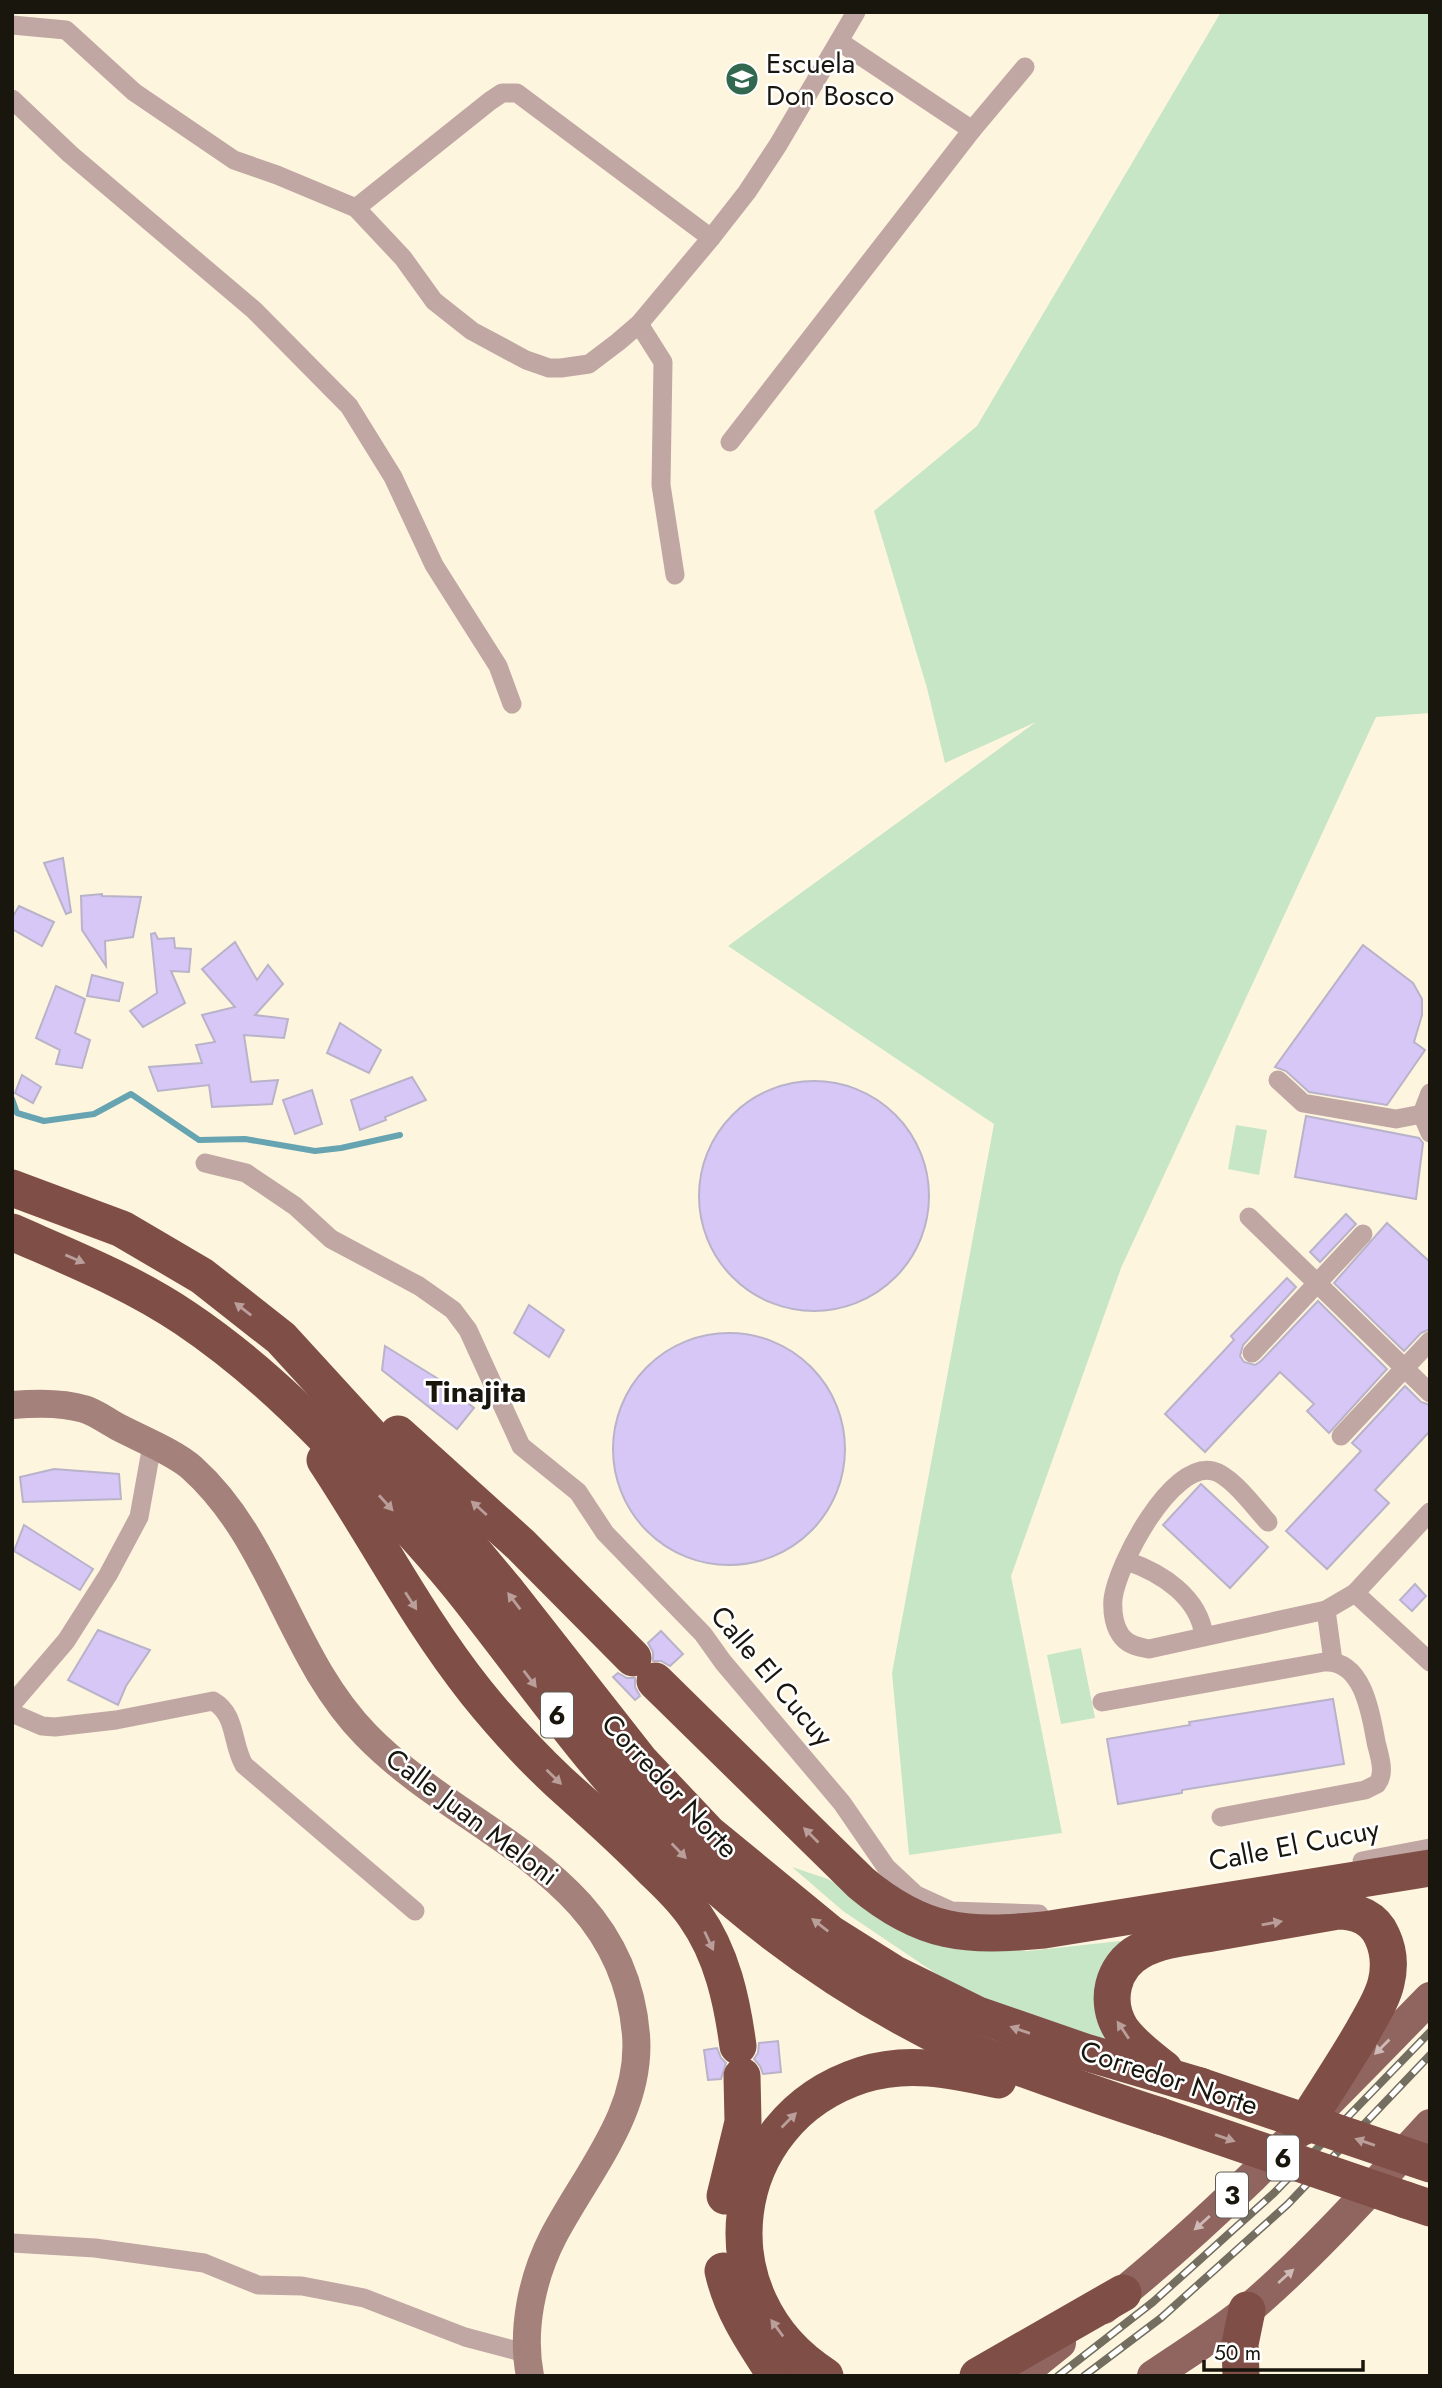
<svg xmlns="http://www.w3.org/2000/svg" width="1442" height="2388" viewBox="0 0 1442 2388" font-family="Jost,sans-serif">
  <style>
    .green { fill: #c7e6c6 }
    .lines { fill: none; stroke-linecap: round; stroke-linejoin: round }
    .stream { stroke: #66a4b2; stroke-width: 6 }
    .building { fill: #d6c7f7; stroke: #b9b3c9; stroke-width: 2 }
    .minor { stroke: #c0a7a3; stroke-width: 19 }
    .secondary { stroke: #a5817b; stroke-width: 28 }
    .primary { stroke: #91655f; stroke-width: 32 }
    .motorway { stroke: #7f4e47; stroke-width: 37 }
    .rail-casing { stroke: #736e60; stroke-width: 8 }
    .rail { stroke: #fff; stroke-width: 5; stroke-dasharray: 16; stroke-linecap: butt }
    .motorway-bridge { stroke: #7f4e47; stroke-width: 37 }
    .oneway { fill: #b99e9a }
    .oneway2 { fill: #cebab7 }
    .labels { text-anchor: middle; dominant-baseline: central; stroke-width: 5; stroke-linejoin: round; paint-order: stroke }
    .shield { fill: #fff; stroke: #5e5c56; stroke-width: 2 }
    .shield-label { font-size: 26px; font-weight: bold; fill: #19160e }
    .poi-label { font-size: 28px; fill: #19160e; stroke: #fff; text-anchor: start }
    .street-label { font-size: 28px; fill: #19160e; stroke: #fff }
    .neighbourhood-label { font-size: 30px; font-weight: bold; fill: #19160e; stroke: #fff }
  </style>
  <rect width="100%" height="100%" fill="#fef5de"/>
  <g class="green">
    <polygon points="1221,12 1430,12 1430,713 1376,717 1121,1268 1011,1576 1062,1833 909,1855 892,1673 994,1124 728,946 1036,722 945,763 927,688 874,511 977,426"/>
    <polygon points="1236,1125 1267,1130 1259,1175 1228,1169"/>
    <polygon points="1081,1648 1095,1718 1061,1724 1047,1655"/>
    <polygon points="792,1867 828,1879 925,1939 955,1945 1028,1951 1139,1939 1112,2042 987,1999 941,1977 843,1911"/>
  </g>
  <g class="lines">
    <polyline class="stream" points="12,1099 17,1113 44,1121 94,1114 131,1094 199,1140 245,1139 315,1151 341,1148 400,1135"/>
  </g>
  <g class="building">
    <polygon points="63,858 71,912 66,914 44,863"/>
    <polygon points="102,894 102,896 141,897 133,937 105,941 106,966 82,930 81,896"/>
    <polygon points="19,906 54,922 42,946 12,929 12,918"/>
    <polygon points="155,933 158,939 174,938 175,948 191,949 189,972 171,971 185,1003 143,1027 130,1011 157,993 151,934"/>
    <polygon points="235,942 257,980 268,965 283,984 255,1015 288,1019 284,1038 244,1035 251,1082 278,1080 272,1104 212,1107 209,1085 158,1091 149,1067 202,1063 196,1045 215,1042 202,1015 235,1007 202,969"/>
    <polygon points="1363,945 1413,983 1422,999 1422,1015 1414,1042 1425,1050 1387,1105 1309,1092 1286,1071 1275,1067"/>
    <polygon points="92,975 123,983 119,1001 87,996"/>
    <polygon points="56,986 85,999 75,1033 90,1040 82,1068 56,1064 60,1050 36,1038"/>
    <polygon points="340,1023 381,1050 369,1073 327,1053"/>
    <polygon points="22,1075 41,1087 33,1103 15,1093"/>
    <polygon points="412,1077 426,1100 385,1117 386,1120 360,1130 351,1100"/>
    <circle cx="814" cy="1196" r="115"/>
    <polygon points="312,1090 322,1124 295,1134 283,1100"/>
    <polygon points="1306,1116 1419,1138 1423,1143 1416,1199 1295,1177"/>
    <polygon points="1346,1214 1356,1224 1320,1262 1310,1252"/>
    <polygon points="1387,1223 1430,1262 1430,1329 1421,1333 1404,1351 1334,1283"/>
    <polygon points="1287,1278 1296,1287 1243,1345 1240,1356 1244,1362 1255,1365 1261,1361 1318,1301 1387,1369 1329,1433 1307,1411 1314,1404 1280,1372 1205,1452 1165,1414 1234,1340 1231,1336"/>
    <polygon points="529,1305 564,1330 549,1357 514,1333"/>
    <circle cx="729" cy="1449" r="116"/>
    <polygon points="385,1346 440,1380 474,1408 457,1429 382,1370"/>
    <polygon points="1405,1386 1421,1402 1430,1405 1430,1431 1375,1490 1389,1503 1327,1569 1286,1531 1361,1451 1352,1443"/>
    <polygon points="54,1469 119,1474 121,1499 23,1502 20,1477"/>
    <polygon points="1201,1484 1268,1547 1230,1588 1163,1525"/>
    <polygon points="24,1525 93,1569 80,1590 14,1551"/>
    <polygon points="1415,1584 1426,1596 1412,1611 1400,1600"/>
    <polygon points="98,1630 150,1650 126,1686 118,1705 68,1680"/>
    <polygon points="661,1631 683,1654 670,1666 661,1661 653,1661 653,1652 648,1643"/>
    <polygon points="618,1673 627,1678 635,1678 635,1687 640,1696 635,1700 613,1677"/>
    <polygon points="1333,1699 1344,1764 1182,1790 1182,1793 1118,1804 1107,1739 1190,1725 1189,1722"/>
    <polygon points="778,2041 781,2072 763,2074 760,2066 754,2059 758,2053 759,2043"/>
    <polygon points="717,2048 721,2058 726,2063 721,2079 708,2080 704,2050"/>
  </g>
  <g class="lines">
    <g class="minor">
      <polyline points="12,25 66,30 134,92 234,160 277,175 356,208 403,258 434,301 472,331 526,360 549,368 561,368 589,364 618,342 639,324 711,238 747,192 778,145 856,12"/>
      <polyline points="840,42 972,130"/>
      <polyline points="12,99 70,154 254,310 349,406 393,477 434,565 498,666 512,704"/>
      <polyline points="356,208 490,101 502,93 517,93 711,238"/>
      <polyline points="639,324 663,362 661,485 675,575"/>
      <polyline points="730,442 972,130 1025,67"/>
      <polyline points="1278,1080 1303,1103 1396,1119 1422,1114"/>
      <polyline points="1430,1093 1422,1114 1430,1133"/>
      <polyline points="205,1163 246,1173 295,1206 331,1239 419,1286 453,1310 468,1330 521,1446 578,1492 605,1533 703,1634 723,1662 842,1803 886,1867 916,1895 951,1911 1039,1914"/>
      <polyline points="1249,1217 1430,1393"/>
      <polyline points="1252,1353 1363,1234"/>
      <polyline points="1341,1436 1430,1341"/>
      <path d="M1268 1522C1255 1508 1231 1475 1213 1471 1171 1461 1117 1565 1113 1599 1112 1612 1114 1629 1124 1639 1131 1646 1140 1647 1149 1649L1326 1610 1355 1593 1430 1512"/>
      <path d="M1127 1561C1162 1573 1199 1597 1204 1636"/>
      <polyline points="1355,1593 1430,1662"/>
      <polyline points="1326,1610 1333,1661"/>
      <path d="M1102 1702 1324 1662C1363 1659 1371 1714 1376 1742 1379 1755 1386 1773 1377 1784L1365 1790 1221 1817"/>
      <polyline points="12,1704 66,1641 108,1575 139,1517 152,1445"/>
      <path d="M12 1713 42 1726 55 1727 116 1720 213 1701C237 1715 231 1742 244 1765L415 1911"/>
      <polyline points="1362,1861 1430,1848"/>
      <polyline points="12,2243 95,2248 204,2263 258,2285 302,2286 364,2298 465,2337 525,2353"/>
    </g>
    <path class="secondary" d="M12 1405C35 1403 62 1402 84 1409 95 1412 107 1421 118 1427 139 1438 176 1453 192 1468 274 1542 289 1656 366 1735 463 1835 623 1871 636 2035 642 2112 587 2172 553 2237 532 2278 521 2330 530 2376"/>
    <g class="primary">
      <path d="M1104 2308C1221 2215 1325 2105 1430 1998"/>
      <polyline points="1019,2376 1060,2343"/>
      <path d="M1153 2376C1185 2354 1220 2333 1250 2308 1315 2252 1372 2188 1430 2125"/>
    </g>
    <g class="motorway">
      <polyline points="12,1188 122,1229 202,1276 281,1338 444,1516 505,1589 640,1761 708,1833 831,1934 893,1973 978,2015 1085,2052 1200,2086"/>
      <path d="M12 1232C71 1258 132 1282 185 1318 264 1371 329 1439 392 1509 422 1542 452 1575 479 1611 546 1697 608 1786 689 1861 769 1936 858 1998 957 2045 979 2056 1004 2062 1027 2070 1071 2086 1116 2102 1160 2116"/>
      <polyline points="398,1434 521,1545 633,1658"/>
      <path d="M325 1460C376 1537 418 1619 476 1692 501 1723 529 1754 559 1782 590 1810 622 1838 652 1869 667 1883 683 1898 695 1916 722 1954 732 2001 738 2046"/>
      <path d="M655 1681 861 1883C923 1935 966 1937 1044 1930L1430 1868"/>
      <path d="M1164 2069C1149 2057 1132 2045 1121 2029 1104 2002 1112 1966 1140 1951 1161 1939 1189 1937 1212 1933 1254 1926 1296 1918 1338 1911 1357 1911 1374 1918 1382 1936 1389 1951 1390 1967 1386 1983 1382 2000 1371 2016 1363 2031 1344 2064 1323 2095 1303 2127"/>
      <polyline points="725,2196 743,2122 742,2076"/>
      <polyline points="1406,2200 1430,2208"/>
      <path d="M723 2271C732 2311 754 2342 776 2376"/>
      <path d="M825 2376C702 2298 723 2120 862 2075 908 2060 952 2070 998 2080"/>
      <polyline points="978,2376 1123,2293"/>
      <polyline points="1241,2376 1240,2344 1247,2310"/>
    </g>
    <defs>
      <g id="rail">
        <polyline points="1058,2376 1153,2302 1274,2193 1430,2032"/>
        <polyline points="1084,2376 1161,2318 1288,2204 1430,2055"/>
      </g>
    </defs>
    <use href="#rail" class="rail-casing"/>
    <use href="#rail" class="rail"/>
    <g class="motorway-bridge">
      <polyline points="1200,2086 1430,2164"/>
      <polyline points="1160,2116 1406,2200"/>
    </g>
  </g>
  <defs><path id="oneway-solid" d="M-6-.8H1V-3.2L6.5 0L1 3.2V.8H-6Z" transform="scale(1.75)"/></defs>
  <g class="oneway">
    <use href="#oneway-solid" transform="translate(75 1259) rotate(23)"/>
    <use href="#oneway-solid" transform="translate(243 1309) rotate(-142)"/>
    <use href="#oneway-solid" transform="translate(386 1503) rotate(48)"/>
    <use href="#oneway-solid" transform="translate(479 1508) rotate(-138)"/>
    <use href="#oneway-solid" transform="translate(411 1601) rotate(57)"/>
    <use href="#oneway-solid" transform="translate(514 1601) rotate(-127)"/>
    <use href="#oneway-solid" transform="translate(530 1679) rotate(53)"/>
    <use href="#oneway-solid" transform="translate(554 1777) rotate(44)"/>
    <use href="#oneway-solid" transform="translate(811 1835) rotate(-135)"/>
    <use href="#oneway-solid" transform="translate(679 1851) rotate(46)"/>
    <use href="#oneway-solid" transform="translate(1272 1923) rotate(-10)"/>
    <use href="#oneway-solid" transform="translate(820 1925) rotate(-142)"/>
    <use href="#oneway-solid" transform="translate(709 1941) rotate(65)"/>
    <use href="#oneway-solid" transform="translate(1020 2030) rotate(-161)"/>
    <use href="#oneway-solid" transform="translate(1123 2030) rotate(-124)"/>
    <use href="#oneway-solid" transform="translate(789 2120) rotate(-45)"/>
    <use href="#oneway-solid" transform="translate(1225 2138) rotate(19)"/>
    <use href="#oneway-solid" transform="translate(1365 2142) rotate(-161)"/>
    <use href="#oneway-solid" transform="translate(777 2328) rotate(-126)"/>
  </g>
  <g class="oneway2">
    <use href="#oneway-solid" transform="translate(1382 2047) rotate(135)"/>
    <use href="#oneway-solid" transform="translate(1202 2223) rotate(138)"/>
    <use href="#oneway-solid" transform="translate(1286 2276) rotate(-42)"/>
  </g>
  <defs>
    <symbol id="school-disc" viewBox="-11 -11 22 22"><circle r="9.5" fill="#31684f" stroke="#fff"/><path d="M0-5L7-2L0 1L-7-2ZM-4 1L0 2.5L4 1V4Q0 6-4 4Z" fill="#fff"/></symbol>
  </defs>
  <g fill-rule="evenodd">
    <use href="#school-disc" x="723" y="60" width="38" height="38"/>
  </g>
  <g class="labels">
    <g class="shield">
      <rect x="541" y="1692.5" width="32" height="45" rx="5"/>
      <rect x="1267" y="2135.5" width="32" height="45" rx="5"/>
      <rect x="1216" y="2172.5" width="32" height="45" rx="5"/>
    </g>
    <g class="shield-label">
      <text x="557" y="1715">6</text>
      <text x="1283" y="2158">6</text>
      <text x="1232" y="2195">3</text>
    </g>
    <g class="poi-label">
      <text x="766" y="63">Escuela<tspan x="766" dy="32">Don Bosco</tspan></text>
    </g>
    <g class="street-label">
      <text transform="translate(772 1676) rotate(50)">Calle El Cucuy</text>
      <text transform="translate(670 1786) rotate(47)">Corredor Norte</text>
      <text transform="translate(472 1817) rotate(37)">Calle Juan Meloni</text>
      <text transform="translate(1294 1845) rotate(-11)">Calle El Cucuy</text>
      <text transform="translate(1169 2078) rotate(18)">Corredor Norte</text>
    </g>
    <g class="neighbourhood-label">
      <text x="476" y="1391">Tinajita</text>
    </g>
  </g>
  <rect width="1442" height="2388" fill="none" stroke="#19160e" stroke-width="28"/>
  <path d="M1204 2360v10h159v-10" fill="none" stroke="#19160e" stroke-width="3.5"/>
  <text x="1214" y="2360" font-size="21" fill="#19160e" stroke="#ffffff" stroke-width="5" paint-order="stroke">50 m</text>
</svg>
